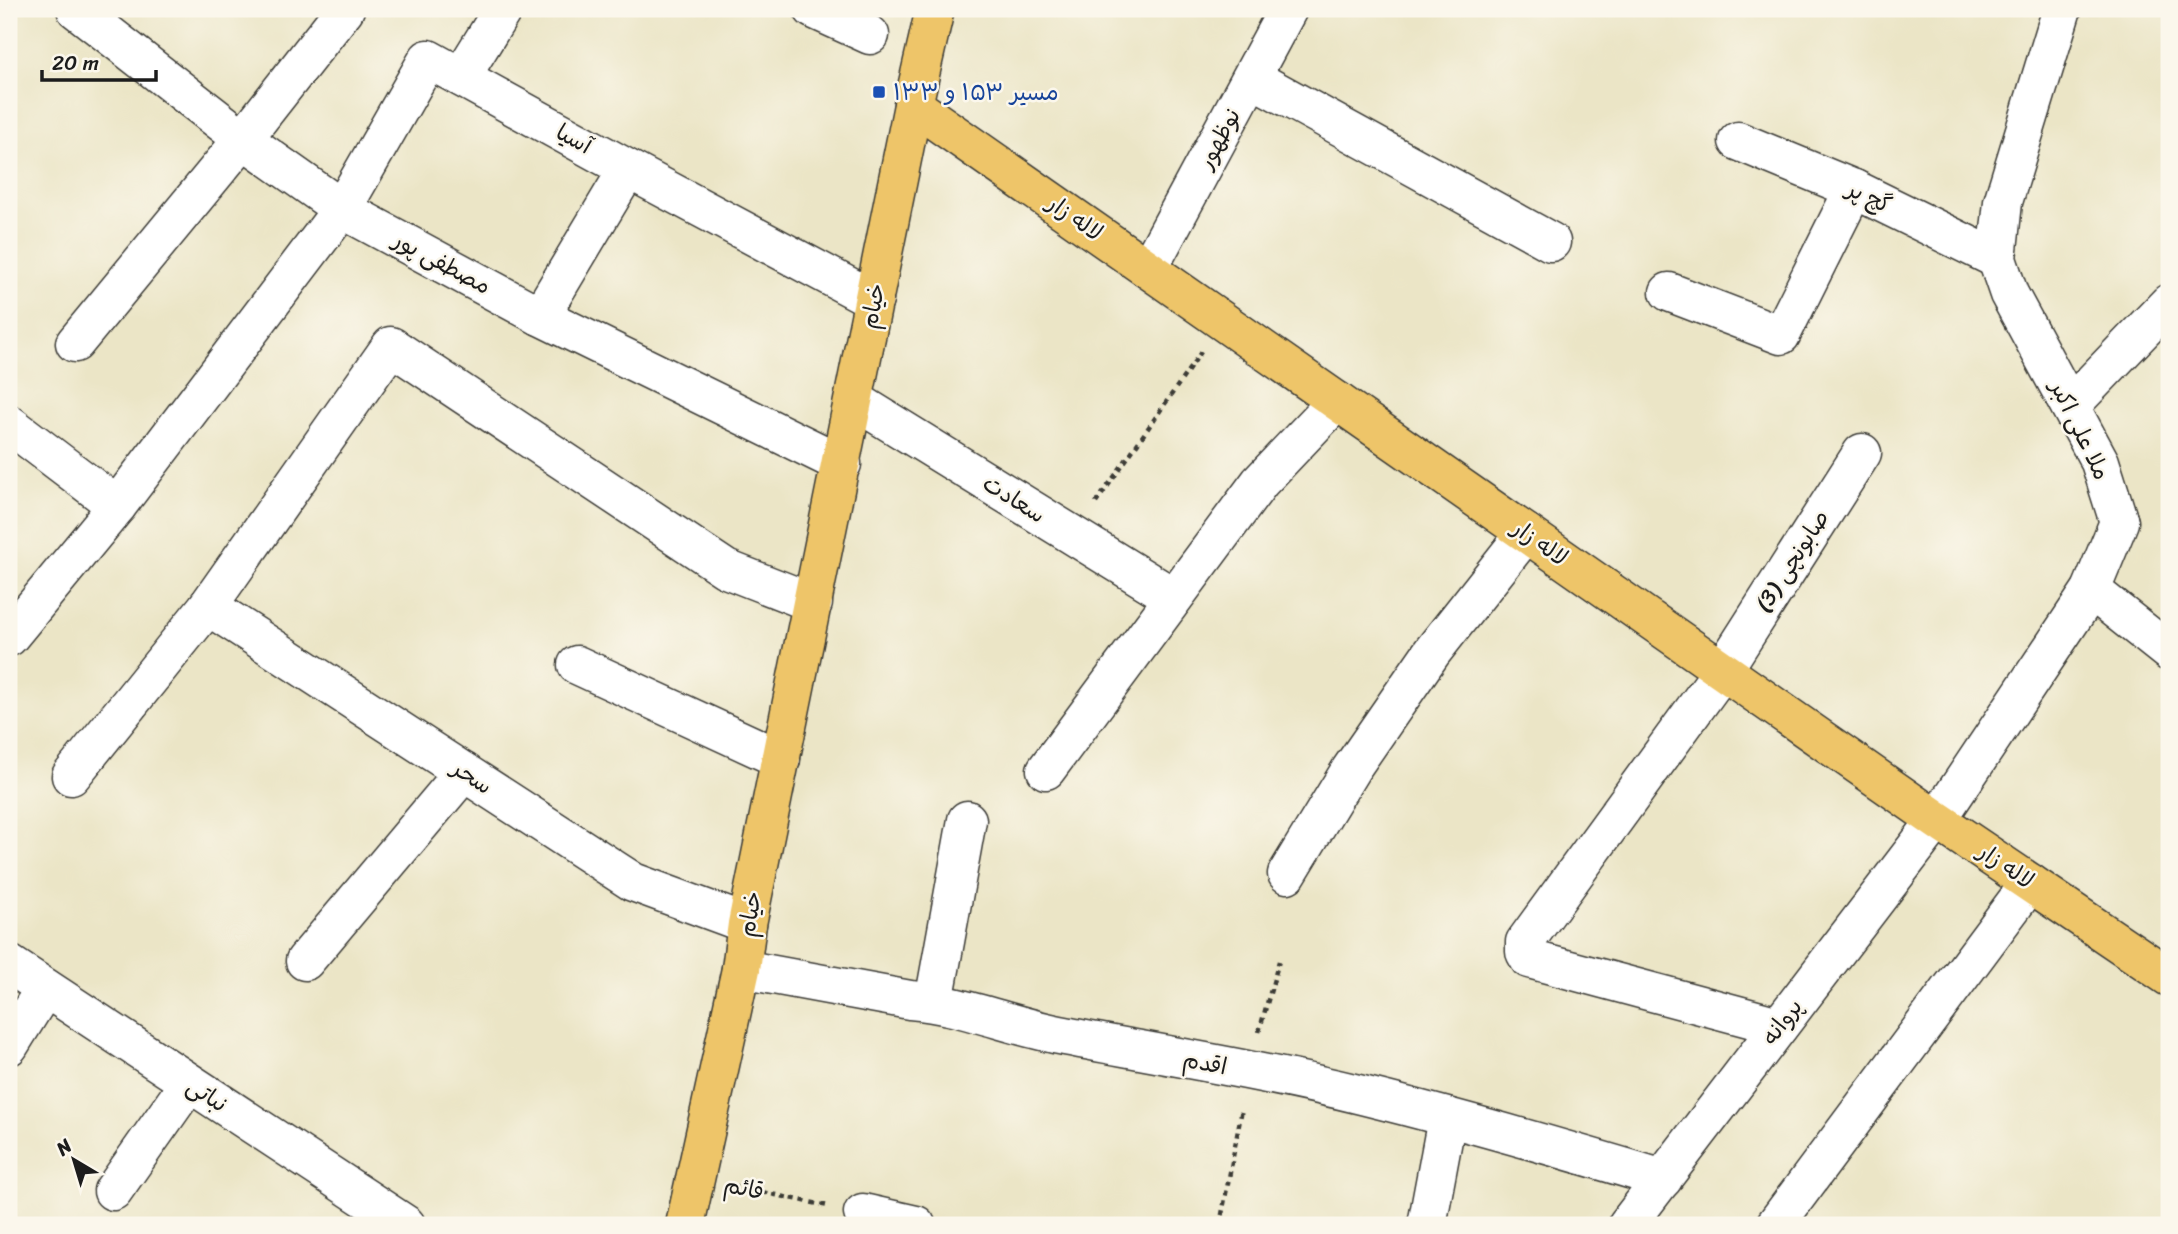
<svg xmlns="http://www.w3.org/2000/svg" width="2178" height="1234" viewBox="0 0 2178 1234" font-family="Sriracha,'Playpen Sans Arabic',sans-serif">
  <style>
    .lines { fill: none; stroke-linecap: round; stroke-linejoin: round }
    .minor-casing { stroke: #3b3a36; stroke-width: 41 }
    .major-casing { stroke: #3b3a36; stroke-width: 41 }
    .path { stroke: #3b3a36; stroke-width: 4.5; stroke-dasharray: 5 5; stroke-linecap: butt }
    .minor { stroke: #fff; stroke-width: 38 }
    .major { stroke: #eec569; stroke-width: 38 }
    .transit-dot { fill: #1a4fb4; stroke: #fbf7ec; stroke-width: 2.5 }
    .labels { text-anchor: middle; dominant-baseline: central; stroke-width: 5; stroke-linejoin: round; paint-order: stroke }
    .transit-label { font-size: 23px; fill: #164399; stroke: #fbf7ec; text-anchor: start }
    .street-label { font-size: 23px; fill: #1c1c1c; stroke: #fbf7ec }
  </style>
  <rect width="100%" height="100%" fill="#fbf7ec"/>
  <filter id="ink" filterUnits="userSpaceOnUse"><feTurbulence type="fractalNoise" baseFrequency=".0143" numOctaves="2"/><feDisplacementMap in="SourceGraphic" scale="14" xChannelSelector="R" yChannelSelector="G"/><feConvolveMatrix kernelMatrix="1 2 1 2 8 2 1 2 1" color-interpolation-filters="sRGB"/></filter>
  <filter id="wash" filterUnits="userSpaceOnUse"><feTurbulence type="fractalNoise" baseFrequency=".00686" numOctaves="4" result="noise"/><feDisplacementMap in="SourceGraphic" scale="28" xChannelSelector="R" yChannelSelector="G"/><feGaussianBlur stdDeviation="1.57" result="paint"/><feColorMatrix in="noise" values="0 0 0 0 0 0 0 0 0 0 0 0 0 0 0 0 0 1.4 0 .05"/><feComposite in="paint" operator="in"/></filter>
  <g filter="url(#wash)">
    <rect width="100%" height="100%" fill="#ebe5c6"/>
  </g>
  <g filter="url(#ink)">
    <g class="lines">
      <defs>
        <g id="minor">
          <polyline points="76,9 243,139 342,209 540,316 842,464"/>
          <polyline points="813,9 870,35"/>
          <polyline points="461,77 503,9"/>
          <polyline points="1252,78 1551,242"/>
          <polyline points="1738,141 1854,189 1997,259"/>
          <polyline points="1148,269 1288,9"/>
          <polyline points="1669,292 1781,335 1854,189"/>
          <polyline points="540,316 628,169"/>
          <polyline points="75,343 243,139 345,9"/>
          <polyline points="854,400 1173,597"/>
          <polyline points="2070,406 2169,303"/>
          <polyline points="9,424 117,506"/>
          <polyline points="2091,590 2169,652"/>
          <polyline points="208,606 633,882 747,924"/>
          <polyline points="9,637 117,506 342,209 428,59 628,169 874,300"/>
          <polyline points="577,665 781,759"/>
          <polyline points="1046,770 1260,482 1337,401"/>
          <polyline points="71,776 208,606 391,346 726,569 813,603"/>
          <polyline points="1287,874 1351,769 1432,652 1526,533"/>
          <polyline points="305,961 464,772"/>
          <polyline points="9,964 406,1225"/>
          <path d="M741 969 910 1000C963 1004 1013 1027 1065 1036 1164 1055 1264 1071 1362 1095 1463 1120 1563 1149 1663 1179"/>
          <polyline points="934,1002 967,820"/>
          <polyline points="1779,1026 1529,959 1525,952 1525,942 1723,670 1862,453"/>
          <polyline points="9,1046 45,988"/>
          <polyline points="113,1191 189,1083"/>
          <polyline points="863,1213 916,1225"/>
          <polyline points="1427,1225 1447,1118"/>
          <polyline points="1627,1225 1937,820 2091,590 2119,522 2100,462 2009,294 1997,259 2003,202 2062,9"/>
          <polyline points="1775,1225 2030,883"/>
        </g>
        <g id="major">
          <polyline points="913,105 1937,820 2169,977"/>
          <polyline points="685,1225 741,969 747,924 913,105 935,9"/>
        </g>
      </defs>
      <use href="#minor" class="minor-casing"/>
      <use href="#major" class="major-casing"/>
      <g class="path">
        <polyline points="1096,503 1201,352"/>
        <polyline points="1259,1032 1279,961"/>
        <polyline points="733,1186 828,1206"/>
        <polyline points="1220,1225 1242,1109"/>
      </g>
      <use href="#minor" class="minor"/>
      <use href="#major" class="major"/>
    </g>
  </g>
  <rect class="transit-dot" x="872" y="85" width="14" height="14" rx="3.5"/>
  <g class="labels">
    <g class="transit-label">
      <text x="893" y="92">مسیر ۱۵۳ و ۱۳۳</text>
    </g>
    <g class="street-label">
      <text transform="translate(574 139) rotate(29)">آسیا</text>
      <text transform="translate(1219 139) rotate(-62)">نوظهور</text>
      <text transform="translate(1869 197) rotate(25)">گچ پر</text>
      <text transform="translate(1075 218) rotate(35)">لاله زار</text>
      <text transform="translate(442 263) rotate(28)">مصطفی پور</text>
      <text transform="translate(873 306) rotate(-79)">خیام</text>
      <text transform="translate(2080 430) rotate(64)">ملا علی اکبر</text>
      <text transform="translate(1014 499) rotate(32)">سعادت</text>
      <text transform="translate(1540 543) rotate(35)">لاله زار</text>
      <text transform="translate(1792 561) rotate(-57)">صابونچی (3)</text>
      <text transform="translate(472 777) rotate(33)">سحر</text>
      <text transform="translate(2006 866) rotate(34)">لاله زار</text>
      <text transform="translate(750 914) rotate(-80)">خیام</text>
      <text transform="translate(1782 1022) rotate(-53)">پروانه</text>
      <text transform="translate(1205 1063) rotate(11)">اقدم</text>
      <text transform="translate(207 1095) rotate(33)">نباتی</text>
      <text transform="translate(744 1188) rotate(12)">قائم</text>
    </g>
  </g>
  <rect width="2178" height="1234" fill="none" stroke="#fbf7ec" stroke-width="35"/>
  <g transform="translate(74 1160) rotate(322)" stroke="#fbf7ec" stroke-width="5" paint-order="stroke">
  <path d="M0-5L12 26L0 18L-12 26Z" fill="#1c1c1c"/>
  <text y="-10" font-size="19" font-weight="bold" text-anchor="middle" fill="#1c1c1c">N</text>
  </g>
  <path d="M42 70v10h114v-10" fill="none" stroke="#1c1c1c" stroke-width="3.5"/>
  <text x="52" y="70" font-size="21" fill="#1c1c1c" stroke="#fbf7ec" stroke-width="5" paint-order="stroke">20 m</text>
</svg>
